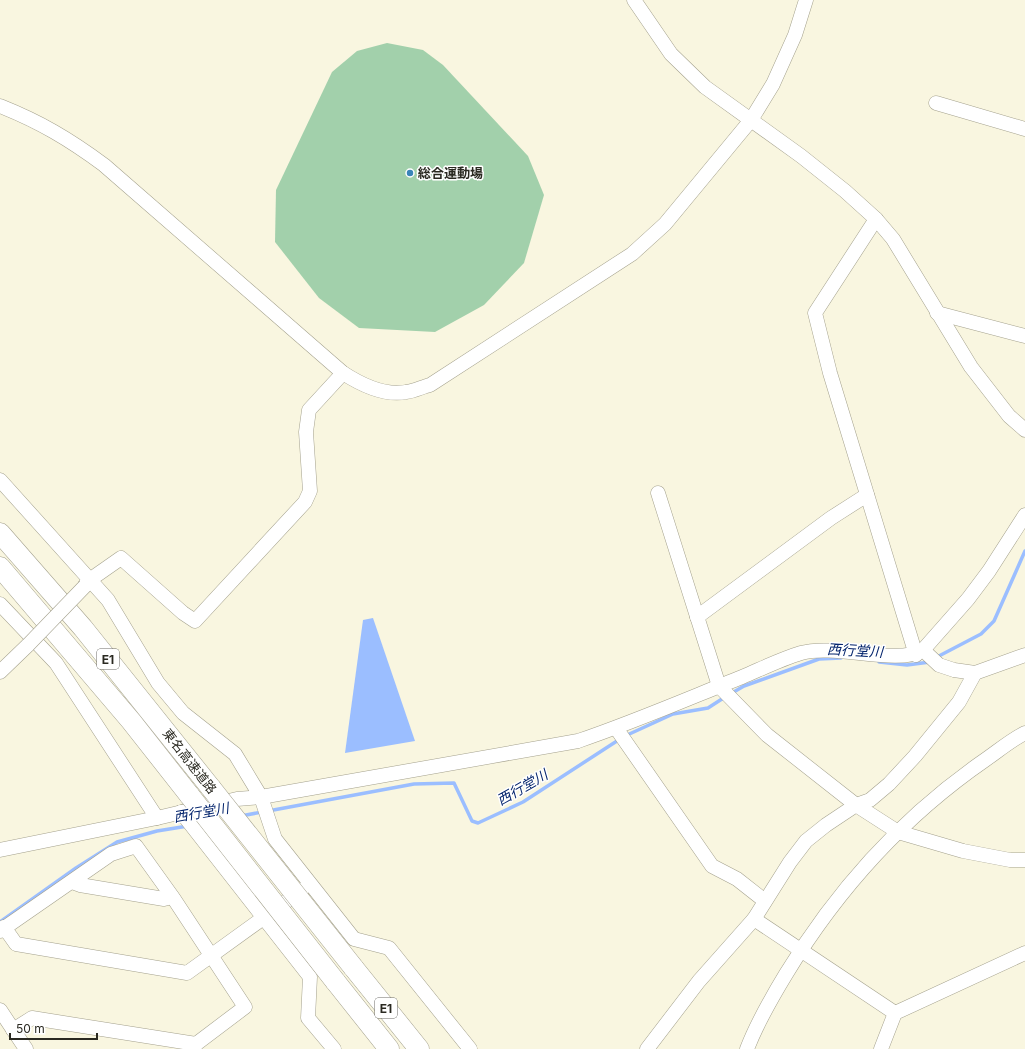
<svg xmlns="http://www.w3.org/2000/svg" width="1025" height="1049" viewBox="0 0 1025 1049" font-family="Inter,'Noto Sans JP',sans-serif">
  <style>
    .green { fill: #a2d0ab }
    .water { fill: #9bbeff }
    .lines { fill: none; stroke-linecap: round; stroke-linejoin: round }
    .stream { stroke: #9bbeff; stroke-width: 3.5 }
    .minor-casing { stroke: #a4a18d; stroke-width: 15 }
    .highway-casing { stroke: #a4a18d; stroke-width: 21 }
    .minor { stroke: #fff; stroke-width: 14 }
    .highway { stroke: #fff; stroke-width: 20 }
    .minor-bridge-casing { stroke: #a4a18d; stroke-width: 15; stroke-linecap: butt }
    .highway-bridge-casing { stroke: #a4a18d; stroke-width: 21; stroke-linecap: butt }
    .minor-bridge { stroke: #fff; stroke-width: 14 }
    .highway-bridge { stroke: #fff; stroke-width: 20 }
    .poi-dot { fill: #3984b8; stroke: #fff; stroke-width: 1.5 }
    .labels { text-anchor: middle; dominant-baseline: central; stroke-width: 3; stroke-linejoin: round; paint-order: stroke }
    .shield { fill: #fff; stroke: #6a6964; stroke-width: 1 }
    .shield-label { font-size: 12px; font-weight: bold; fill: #2a2921 }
    .poi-label { font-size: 13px; font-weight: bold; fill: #2a2921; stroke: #fff; text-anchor: start }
    .street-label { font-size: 13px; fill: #2a2921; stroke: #fff }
    .water-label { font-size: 14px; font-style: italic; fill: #05256d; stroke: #fff }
  </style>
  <rect width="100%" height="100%" fill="#f9f6e0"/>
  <polygon class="green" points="387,43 423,50 443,65 528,156 544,195 524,263 484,305 435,332 359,328 319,298 275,242 276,190 332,72 357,51"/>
  <polygon class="water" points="373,618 415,741 345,753 363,620"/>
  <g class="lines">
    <g class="stream">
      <polyline points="937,657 981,634 994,621 1025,551"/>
      <polyline points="879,662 907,665 930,662"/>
      <polyline points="732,693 744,686 819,659 841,658"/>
      <polyline points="625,736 673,714 708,708 725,697"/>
      <polyline points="268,811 414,784 454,783 472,821 478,823 523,802 620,739"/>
      <polyline points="241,816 262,812"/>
      <polyline points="0,922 76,868 117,842 157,831 188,826"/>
    </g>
    <defs>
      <g id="minor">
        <polyline points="634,0 671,54 705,87 801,156 845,191 876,219 893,239 971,367 1009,416 1025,430"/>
        <polyline points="936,103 1025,129"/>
        <path d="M0 106C40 122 69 139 104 165L343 373C360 384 385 396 406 392 414 391 422 387 430 385L632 254 665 224 751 120 773 84 795 35 806 0"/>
        <polyline points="876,219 815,313 830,373 916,655"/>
        <polyline points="937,313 1025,336"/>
        <polyline points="0,480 108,600 158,683 183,713 235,754 261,797 275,839 354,939 389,948 470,1049"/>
        <polyline points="658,493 719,686 767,735 856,805 898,832 963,851 1010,860 1025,860"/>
        <polyline points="85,585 91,579 121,558 183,613 195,621 305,502 310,491 306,432 309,410 343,373"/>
        <polyline points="0,604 56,663 157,818"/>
        <polyline points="697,617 831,518 867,495"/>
        <polyline points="923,650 939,665 954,670 975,673 1025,655"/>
        <polyline points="0,672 28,645"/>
        <polyline points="616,728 712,866 737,879 765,901"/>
        <polyline points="181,812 310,977 308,1018 334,1049"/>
        <path d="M0 850 157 818 237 799 261 797 578 741C634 722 687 699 742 677 761 669 781 659 801 653 835 643 897 666 923 650L968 599 989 571 1025 515"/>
        <polyline points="72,882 80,885 164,899 172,897"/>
        <polyline points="754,919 895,1013 881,1049"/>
        <polyline points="4,927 16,944 187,973 302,890"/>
        <polyline points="0,931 111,854 136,846 174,899 245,1007 196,1044 194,1049"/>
        <polyline points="0,1010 26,1049"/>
        <polyline points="895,1013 1025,953"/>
        <polyline points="13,1030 32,1018 196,1044"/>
        <polyline points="647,1049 699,981 754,919 790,862 806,841 826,825 856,805 870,800 889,784 915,756 959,702 975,673"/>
        <path d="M747 1049C757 1023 772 997 786 974 837 890 904 816 985 760 998 751 1011 740 1025 733"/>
      </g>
      <g id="highway">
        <polyline points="0,533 83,628 211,788"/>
        <polyline points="0,567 131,721 190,796"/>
        <polyline points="353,967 419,1049"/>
        <polyline points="335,981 389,1049"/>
      </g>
    </defs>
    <use href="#minor" class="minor-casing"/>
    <use href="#highway" class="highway-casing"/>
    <use href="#minor" class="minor"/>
    <use href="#highway" class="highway"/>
    <defs>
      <polyline id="minor-bridge" points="28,645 85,586"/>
      <g id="highway-bridge">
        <polyline points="211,788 353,967"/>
        <polyline points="190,796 335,981"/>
      </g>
    </defs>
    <use href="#minor-bridge" class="minor-bridge-casing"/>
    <use href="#highway-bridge" class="highway-bridge-casing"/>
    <use href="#minor-bridge" class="minor-bridge"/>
    <use href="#highway-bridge" class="highway-bridge"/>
  </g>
  <circle class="poi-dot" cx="410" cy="173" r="4"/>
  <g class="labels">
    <g class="shield">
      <rect x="97" y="649" width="22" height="20" rx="3"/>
      <rect x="375" y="998" width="22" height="20" rx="3"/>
    </g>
    <g class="shield-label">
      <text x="108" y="659">E1</text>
      <text x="386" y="1008">E1</text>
    </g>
    <g class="poi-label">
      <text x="418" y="173">総合運動場</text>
    </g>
    <g class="street-label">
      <text transform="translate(190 761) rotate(52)">東名高速道路</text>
    </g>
    <g class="water-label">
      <text transform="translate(855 650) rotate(3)">西行堂川</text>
      <text transform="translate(522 787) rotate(-30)">西行堂川</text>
      <text transform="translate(201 812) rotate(-10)">西行堂川</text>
    </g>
  </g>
  <path d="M10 1033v6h87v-6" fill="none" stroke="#2a2921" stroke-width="2"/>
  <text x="16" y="1033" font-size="12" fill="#2a2921" stroke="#ffffff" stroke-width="3" paint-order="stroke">50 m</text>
</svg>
